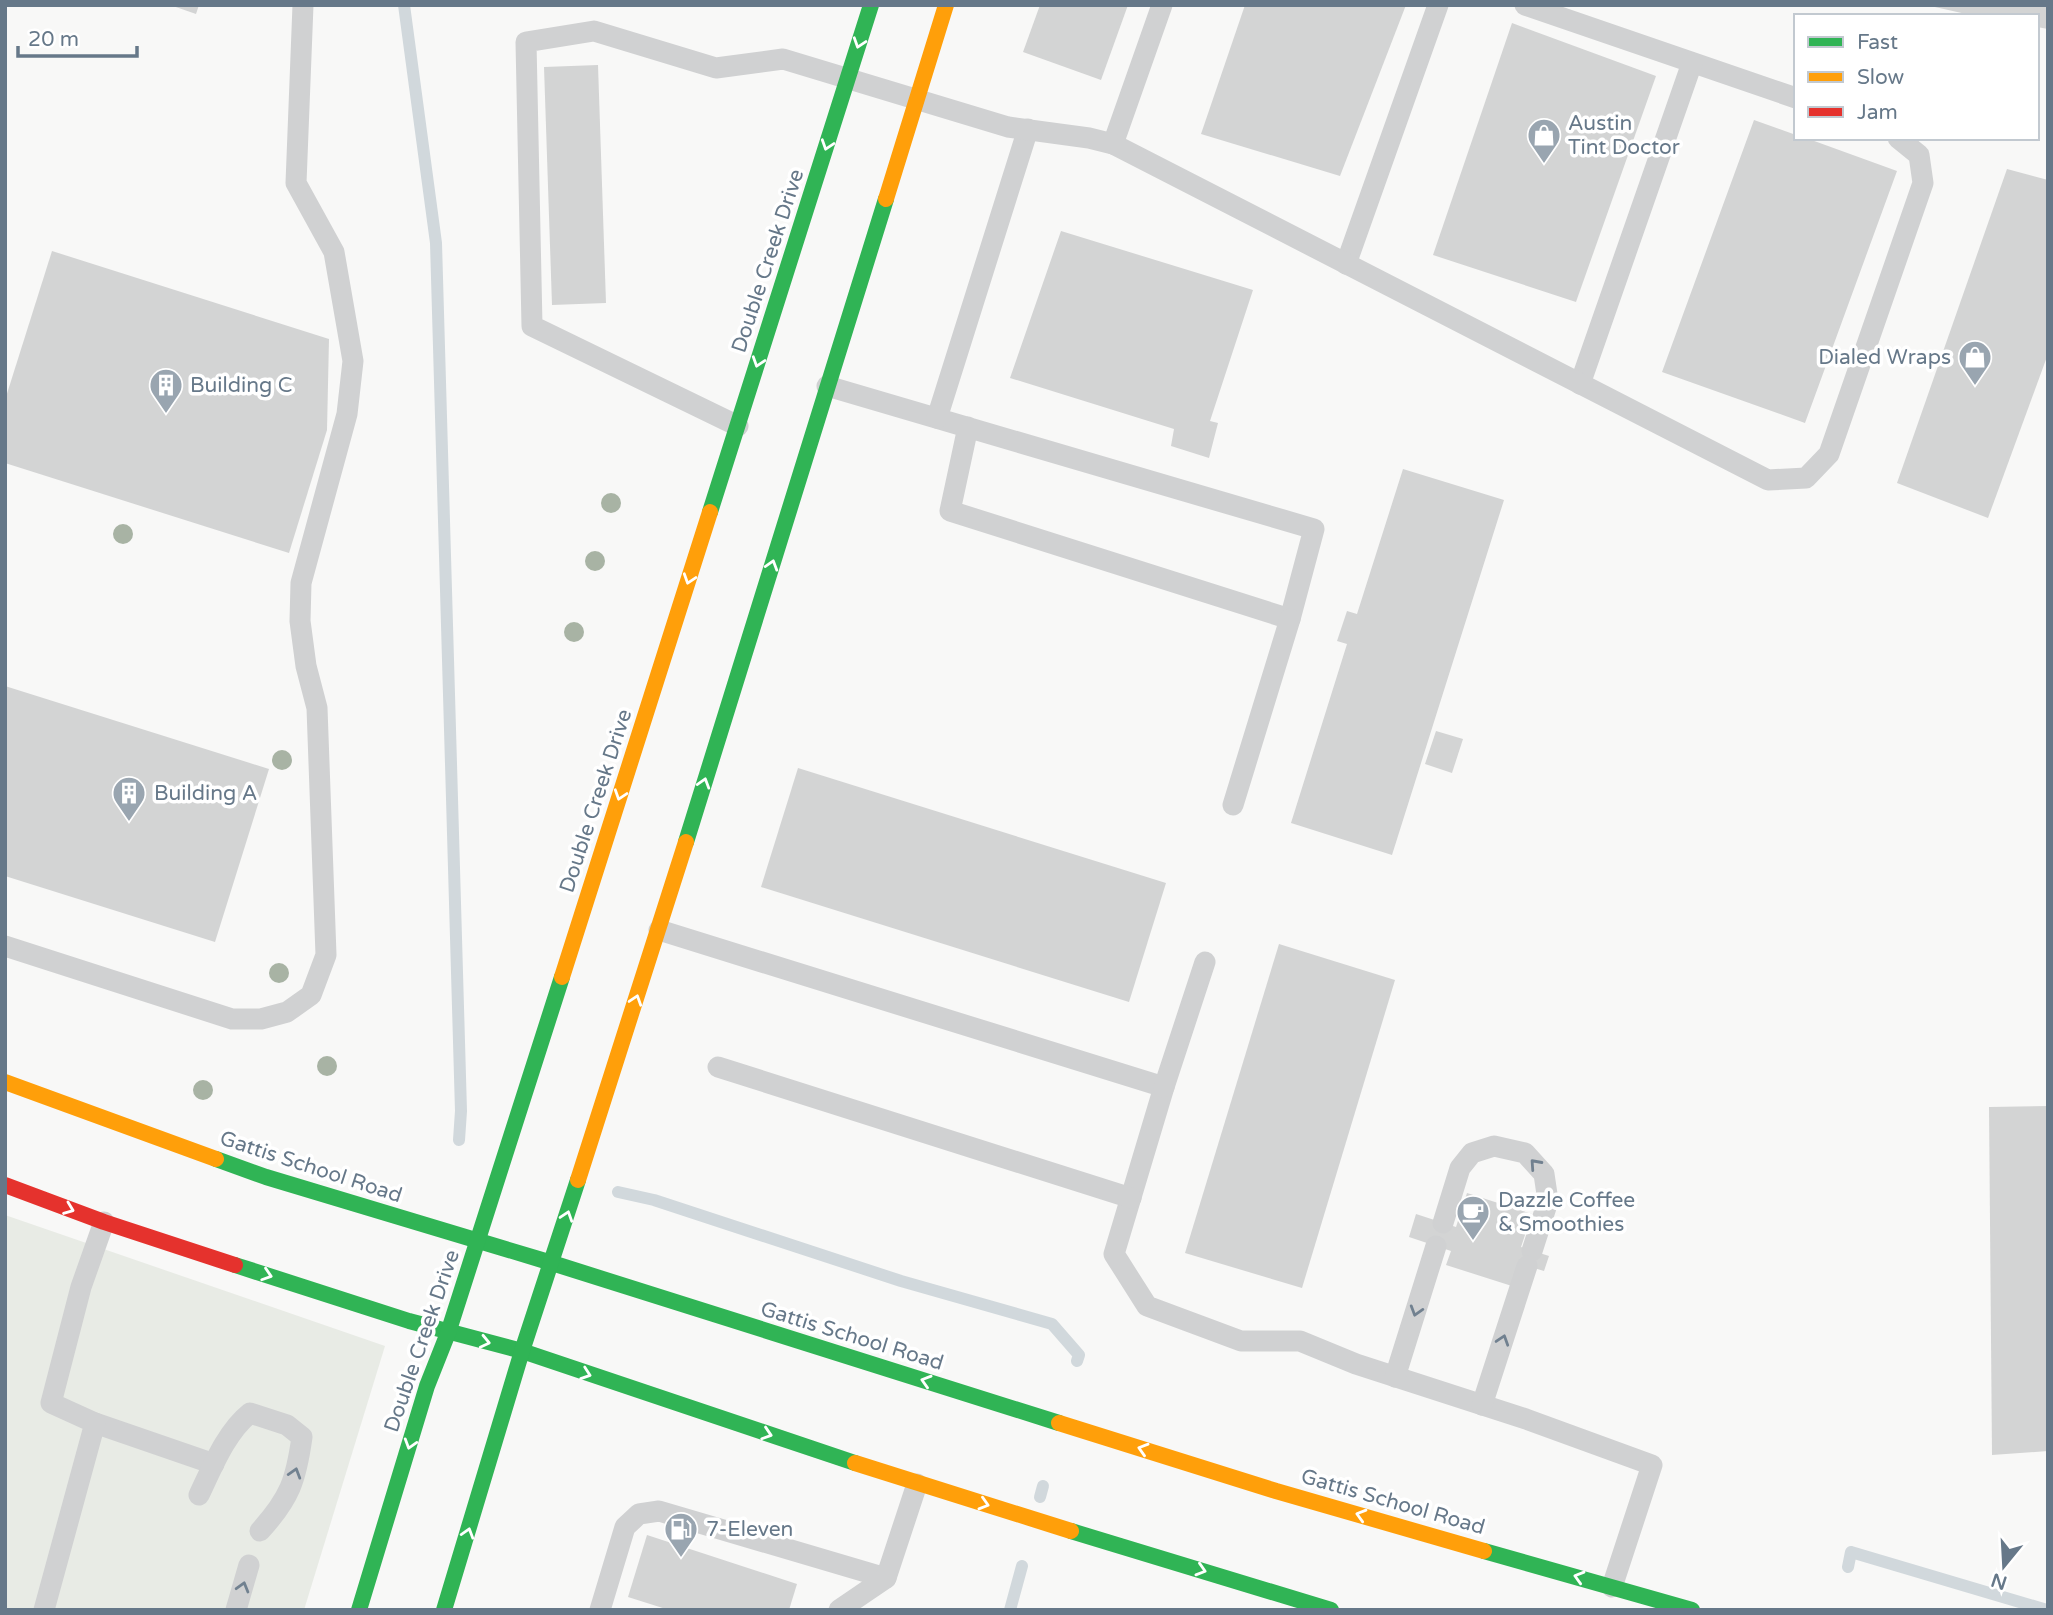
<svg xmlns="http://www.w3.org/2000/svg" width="2053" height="1615" viewBox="0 0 2053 1615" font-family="'Varela Round',sans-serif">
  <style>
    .green { fill: #e8ebe5 }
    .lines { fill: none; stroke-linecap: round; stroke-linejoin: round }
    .stream { stroke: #d1d8dc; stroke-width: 12 }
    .building { fill: #d3d4d4 }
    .lane { stroke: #d0d1d2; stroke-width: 21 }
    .fast { stroke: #30b455; stroke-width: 16 }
    .slow { stroke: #ff9f0a; stroke-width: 16 }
    .jam { stroke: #e5322d; stroke-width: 16 }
    .tree { fill: #a8b3a4 }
    .oneway { stroke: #fff }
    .oneway2 { stroke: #718190 }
    .labels { text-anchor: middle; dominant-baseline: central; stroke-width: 7; stroke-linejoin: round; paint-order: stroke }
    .poi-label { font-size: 21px; fill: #667889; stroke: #fff; text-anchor: start }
    .street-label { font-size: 21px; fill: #667889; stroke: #fff }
  </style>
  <rect width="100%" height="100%" fill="#f8f8f7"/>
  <polygon class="green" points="5,1215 385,1346 304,1610 5,1610"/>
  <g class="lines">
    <g class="stream">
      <polyline points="404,5 436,243 461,1111 459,1140"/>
      <polyline points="618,1192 654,1200 901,1281 1052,1324 1079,1355 1077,1361"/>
      <polyline points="1040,1497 1043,1486"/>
      <polyline points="1848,1567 1851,1552 2047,1610"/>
      <polyline points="1010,1610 1022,1566"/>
    </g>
  </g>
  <g class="building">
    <polygon points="170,5 199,5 196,14"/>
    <polygon points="1040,5 1128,5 1101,80 1023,52"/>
    <polygon points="1245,5 1406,5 1340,176 1201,134"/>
    <polygon points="1926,5 2048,5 2048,29 2037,27 2037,16 1975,16"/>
    <polygon points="1512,23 1656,76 1576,302 1433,255"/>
    <polygon points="598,65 606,303 552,305 544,67"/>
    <polygon points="1754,120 1796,135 1796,138 1806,138 1897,171 1805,423 1662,372"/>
    <polygon points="2007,169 2048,180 2048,354 1988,518 1897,483"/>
    <polygon points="1061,231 1253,290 1210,421 1218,423 1209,458 1171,446 1174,429 1010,378"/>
    <polygon points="52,251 329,339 327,430 289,553 5,463 5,400"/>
    <polygon points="1403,469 1504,500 1392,855 1291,823 1347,644 1337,641 1347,611 1357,614"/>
    <polygon points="5,686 269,769 215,942 5,876"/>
    <polygon points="1436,731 1463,739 1452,773 1425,764"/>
    <polygon points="798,768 1166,883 1129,1002 761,887"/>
    <polygon points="1279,944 1395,980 1302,1288 1185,1253"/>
    <polygon points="2048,1106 2048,1451 1992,1455 1989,1107"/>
    <polygon points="1467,1193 1532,1214 1521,1247 1549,1256 1544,1271 1521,1264 1515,1287 1446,1265 1451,1251 1409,1237 1416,1214 1456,1227"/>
    <polygon points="647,1535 797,1584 789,1610 669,1610 628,1597"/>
  </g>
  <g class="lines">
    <g class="lane">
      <polyline points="1525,5 1796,98"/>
      <polyline points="1113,144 1162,5"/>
      <polyline points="1346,264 1438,5"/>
      <polyline points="1580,384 1692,63"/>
      <polyline points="827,386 1314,529 1290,619 950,511 968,427"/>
      <polyline points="937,418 1028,129"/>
      <polyline points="738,426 532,326 526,42 594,31 716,68 783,59 1008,127 1089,138 1113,144 1768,480 1806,478 1829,454 1923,183 1919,155 1898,138"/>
      <polyline points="1233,805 1290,619"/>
      <polyline points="659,930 1164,1087 1114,1254 1147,1306 1241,1341 1300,1341 1356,1364 1526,1419 1652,1465 1612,1587"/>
      <polyline points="5,946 232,1019 261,1019 287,1012 311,995 326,955 317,708 306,666 300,621 301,583 347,414 353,361 334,252 296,183 303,5"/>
      <polyline points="718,1067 1131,1198"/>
      <polyline points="1164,1087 1205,962"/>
      <polyline points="1443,1223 1460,1168 1472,1153 1494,1146 1525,1153 1544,1174 1548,1201 1532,1251"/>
      <polyline points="1395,1377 1436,1246"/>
      <polyline points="1482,1405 1527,1266"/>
      <polyline points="95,1423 214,1464"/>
      <path d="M199 1495C212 1468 226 1432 250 1413L287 1425 302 1437C296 1480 290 1498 260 1531"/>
      <polyline points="44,1610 95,1423 51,1403 81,1287 104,1222"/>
      <polyline points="236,1610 249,1565"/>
      <polyline points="600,1610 625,1527 639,1514 659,1511 886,1578"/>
      <polyline points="839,1610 886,1578 917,1484"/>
    </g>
    <g class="fast">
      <polyline points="710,512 871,5"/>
      <polyline points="686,842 886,199"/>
      <polyline points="216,1159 266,1177 552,1263 1059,1423"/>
      <polyline points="235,1265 409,1321 522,1351 855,1463"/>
      <polyline points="1071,1531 1331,1610"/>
      <polyline points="1484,1551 1692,1610"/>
      <polyline points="359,1610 427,1386 448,1333 562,977"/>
      <polyline points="444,1610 522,1351 578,1180"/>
    </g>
    <g class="slow">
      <polyline points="886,199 946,5"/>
      <polyline points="562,977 710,512"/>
      <polyline points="5,1082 216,1159"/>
      <polyline points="578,1180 686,842"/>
      <polyline points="1059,1423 1276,1491 1484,1551"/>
      <polyline points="855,1463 1071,1531"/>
    </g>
    <polyline class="jam" points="5,1185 104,1222 235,1265"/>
  </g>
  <g class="tree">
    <circle cx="611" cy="503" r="10"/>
    <circle cx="123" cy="534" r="10"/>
    <circle cx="595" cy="561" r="10"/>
    <circle cx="574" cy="632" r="10"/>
    <circle cx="282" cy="760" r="10"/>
    <circle cx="279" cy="973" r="10"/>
    <circle cx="327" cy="1066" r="10"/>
    <circle cx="203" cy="1090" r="10"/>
  </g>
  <defs><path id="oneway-chevron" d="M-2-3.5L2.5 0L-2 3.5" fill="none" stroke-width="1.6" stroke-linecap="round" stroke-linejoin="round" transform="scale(1.75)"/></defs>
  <g class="oneway">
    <use href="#oneway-chevron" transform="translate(859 43) rotate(108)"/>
    <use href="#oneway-chevron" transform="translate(827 145) rotate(108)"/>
    <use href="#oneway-chevron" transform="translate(758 362) rotate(108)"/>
    <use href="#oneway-chevron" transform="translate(772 565) rotate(-73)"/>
    <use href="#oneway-chevron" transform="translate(689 579) rotate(108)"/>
    <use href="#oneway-chevron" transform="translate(704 783) rotate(-73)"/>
    <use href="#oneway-chevron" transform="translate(620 795) rotate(108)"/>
    <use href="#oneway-chevron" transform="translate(636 1000) rotate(-72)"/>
    <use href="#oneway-chevron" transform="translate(69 1209) rotate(21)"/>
    <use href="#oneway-chevron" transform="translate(567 1216) rotate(-72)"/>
    <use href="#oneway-chevron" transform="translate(267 1275) rotate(18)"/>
    <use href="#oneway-chevron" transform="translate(485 1342) rotate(13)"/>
    <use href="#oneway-chevron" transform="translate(586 1374) rotate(19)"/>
    <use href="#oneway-chevron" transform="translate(926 1381) rotate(-163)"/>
    <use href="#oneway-chevron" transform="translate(767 1434) rotate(18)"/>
    <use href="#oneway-chevron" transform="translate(410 1444) rotate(107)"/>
    <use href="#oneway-chevron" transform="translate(1143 1449) rotate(-163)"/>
    <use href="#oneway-chevron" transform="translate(984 1504) rotate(17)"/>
    <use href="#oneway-chevron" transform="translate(1361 1515) rotate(-164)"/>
    <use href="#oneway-chevron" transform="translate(468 1533) rotate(-73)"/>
    <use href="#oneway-chevron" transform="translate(1201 1570) rotate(17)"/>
    <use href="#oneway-chevron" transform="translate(1579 1577) rotate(-164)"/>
  </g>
  <g class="oneway2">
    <use href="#oneway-chevron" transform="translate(1535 1164) rotate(-132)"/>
    <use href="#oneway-chevron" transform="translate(1416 1311) rotate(107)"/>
    <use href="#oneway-chevron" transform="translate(1503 1340) rotate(-72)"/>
    <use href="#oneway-chevron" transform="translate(295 1473) rotate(-73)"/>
    <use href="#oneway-chevron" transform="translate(243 1587) rotate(-74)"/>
  </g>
  <defs>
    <symbol id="shop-pin" viewBox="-11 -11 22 30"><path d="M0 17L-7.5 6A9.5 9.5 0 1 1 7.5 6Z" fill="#99a5b0" stroke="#fff"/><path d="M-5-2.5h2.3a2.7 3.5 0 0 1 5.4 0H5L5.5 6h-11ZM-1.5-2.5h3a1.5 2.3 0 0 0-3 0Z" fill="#fff"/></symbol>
    <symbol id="building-pin" viewBox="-11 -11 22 30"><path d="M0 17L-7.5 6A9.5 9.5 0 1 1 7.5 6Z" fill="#99a5b0" stroke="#fff"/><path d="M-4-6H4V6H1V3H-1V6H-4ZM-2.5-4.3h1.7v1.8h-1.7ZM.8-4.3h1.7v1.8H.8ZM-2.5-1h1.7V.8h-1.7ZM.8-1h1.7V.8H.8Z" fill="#fff"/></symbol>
    <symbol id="cafe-pin" viewBox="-11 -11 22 30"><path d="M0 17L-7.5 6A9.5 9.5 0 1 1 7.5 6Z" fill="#99a5b0" stroke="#fff"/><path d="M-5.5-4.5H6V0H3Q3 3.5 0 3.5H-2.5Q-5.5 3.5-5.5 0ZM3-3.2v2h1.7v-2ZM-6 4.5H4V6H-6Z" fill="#fff"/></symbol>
    <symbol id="fuel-pin" viewBox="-11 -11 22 30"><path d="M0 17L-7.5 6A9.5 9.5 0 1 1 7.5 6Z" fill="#99a5b0" stroke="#fff"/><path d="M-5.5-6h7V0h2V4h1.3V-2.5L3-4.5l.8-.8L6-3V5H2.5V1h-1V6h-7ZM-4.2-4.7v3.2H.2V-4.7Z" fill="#fff"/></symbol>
  </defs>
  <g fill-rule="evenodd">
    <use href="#shop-pin" x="1525" y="116" width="38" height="52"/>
    <use href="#shop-pin" x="1956" y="338" width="38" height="52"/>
    <use href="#building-pin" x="147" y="366" width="38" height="52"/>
    <use href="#building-pin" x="110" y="774" width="38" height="52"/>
    <use href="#cafe-pin" x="1454" y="1193" width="38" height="52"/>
    <use href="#fuel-pin" x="662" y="1510" width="38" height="52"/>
  </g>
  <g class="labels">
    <g class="poi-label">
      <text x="1568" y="123">Austin<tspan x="1568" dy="24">Tint Doctor</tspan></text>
      <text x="1951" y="357" text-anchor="end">Dialed Wraps</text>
      <text x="190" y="385">Building C</text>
      <text x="154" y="793">Building A</text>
      <text x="1498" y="1200">Dazzle Coffee<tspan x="1498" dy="24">&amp; Smoothies</tspan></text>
      <text x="706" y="1529">7-Eleven</text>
    </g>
    <g class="street-label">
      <text transform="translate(768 261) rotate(-72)">Double Creek Drive</text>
      <text transform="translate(596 801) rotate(-72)">Double Creek Drive</text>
      <text transform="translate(311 1167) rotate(18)">Gattis School Road</text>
      <text transform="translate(852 1336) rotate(17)">Gattis School Road</text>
      <text transform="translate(422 1341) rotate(-71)">Double Creek Drive</text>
      <text transform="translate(1393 1502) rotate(16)">Gattis School Road</text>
    </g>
  </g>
  <rect width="2053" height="1615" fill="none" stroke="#667889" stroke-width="14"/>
  <rect x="1794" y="14" width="245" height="126" fill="#ffffff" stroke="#c2c9d0" stroke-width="2"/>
  <rect x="1808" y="37" width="35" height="10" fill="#30b455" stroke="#c2c9d0" stroke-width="2"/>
  <text x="1857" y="49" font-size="21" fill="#667889">Fast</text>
  <rect x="1808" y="72" width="35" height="10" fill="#ff9f0a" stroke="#c2c9d0" stroke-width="2"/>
  <text x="1857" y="84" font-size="21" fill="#667889">Slow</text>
  <rect x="1808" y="107" width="35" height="10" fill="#e5322d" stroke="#c2c9d0" stroke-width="2"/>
  <text x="1857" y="119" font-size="21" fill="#667889">Jam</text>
  <g transform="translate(2004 1566) rotate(198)" stroke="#ffffff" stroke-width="5" paint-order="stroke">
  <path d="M0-5L12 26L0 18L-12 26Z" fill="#667889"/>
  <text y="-10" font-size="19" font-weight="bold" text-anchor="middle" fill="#667889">N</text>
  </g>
  <path d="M18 46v10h119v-10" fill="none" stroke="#667889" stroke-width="3.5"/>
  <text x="28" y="46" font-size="21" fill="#667889" stroke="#ffffff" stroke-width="5" paint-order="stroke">20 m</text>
</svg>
